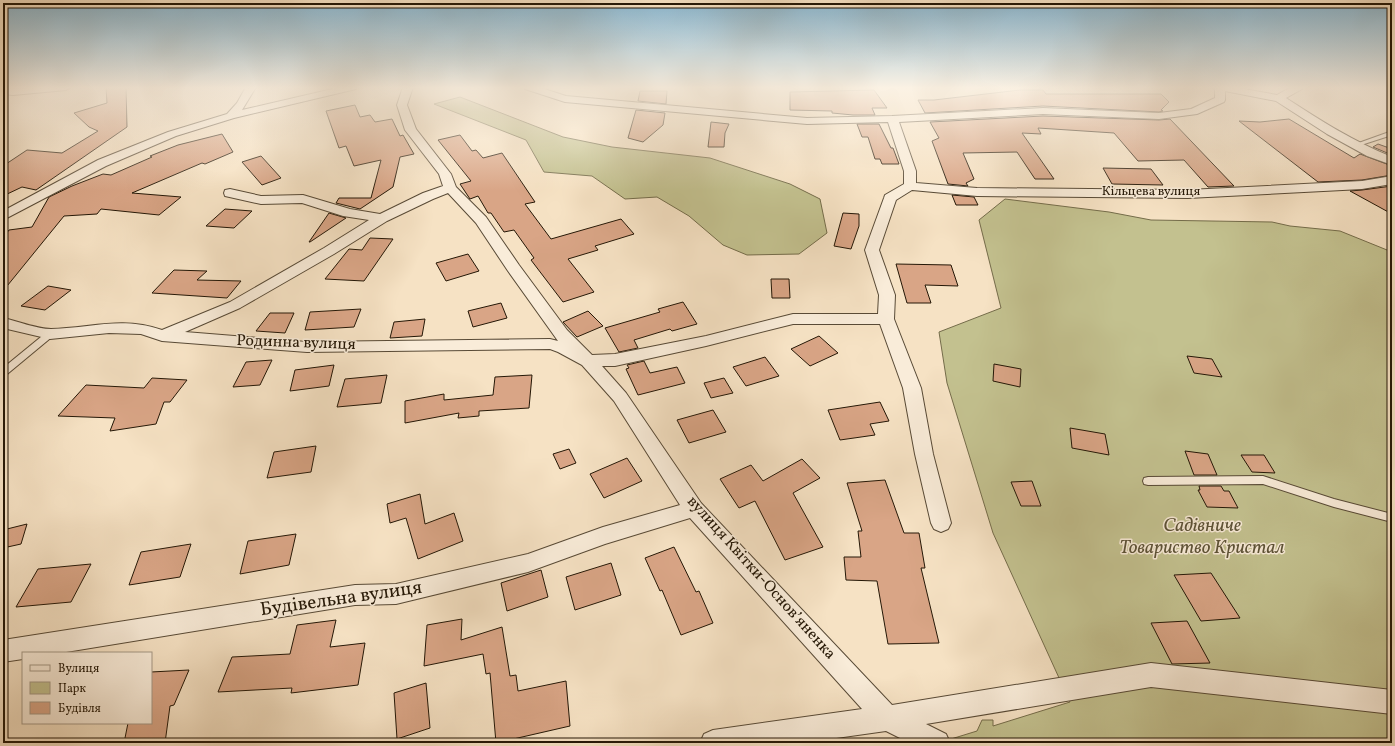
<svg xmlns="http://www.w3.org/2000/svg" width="1395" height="746" viewBox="0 0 1395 746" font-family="Vollkorn,serif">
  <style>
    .green { fill: #c3c18f; stroke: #746c4a }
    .building { fill: #d9a586; stroke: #241706 }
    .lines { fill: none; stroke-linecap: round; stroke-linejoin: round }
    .service-casing { stroke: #584a36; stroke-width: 2 }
    .minor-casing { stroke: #584a36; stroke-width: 2 }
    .service { fill: #f9ecd9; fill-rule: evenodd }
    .minor { fill: #f9ecd9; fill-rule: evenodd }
    .labels { text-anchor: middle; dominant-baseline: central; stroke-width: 3; stroke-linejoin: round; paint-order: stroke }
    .far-street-label { font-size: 13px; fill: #241706; stroke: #f9ecd9 }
    .street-label { font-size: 16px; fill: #241706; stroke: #f9ecd9 }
    .near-park-label { font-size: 19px; font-style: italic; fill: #5c5236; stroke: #f9ecd9 }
    .near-street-label { font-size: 19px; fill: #241706; stroke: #f9ecd9 }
  </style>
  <rect width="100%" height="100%" fill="#f6e2c4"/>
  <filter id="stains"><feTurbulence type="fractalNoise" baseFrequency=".005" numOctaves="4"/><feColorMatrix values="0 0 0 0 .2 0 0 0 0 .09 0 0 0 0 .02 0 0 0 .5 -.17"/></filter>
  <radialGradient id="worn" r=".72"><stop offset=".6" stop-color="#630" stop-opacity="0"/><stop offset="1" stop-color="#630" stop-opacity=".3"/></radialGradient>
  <g class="green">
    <polygon points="460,97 563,137 612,147 710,158 790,184 820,199 827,233 799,254 747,255 723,245 689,216 657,197 625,199 592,176 544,172 526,140 434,104"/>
    <polygon points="1005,199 1109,212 1151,220 1272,222 1290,226 1340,231 1392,252 1392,743 938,743 977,731 982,720 993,720 993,726 1070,702 993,533 947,383 939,332 1001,308 979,220"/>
  </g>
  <g class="building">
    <polygon points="106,87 126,87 127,127 36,190 22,187 3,196 3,166 27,150 62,153 98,131 89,127 74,113 107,103"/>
    <polygon points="874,90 887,108 872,108 875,115 853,115 832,113 832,111 790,110 790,92"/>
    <polygon points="1020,90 1043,90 1046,94 1161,94 1169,102 1161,110 1163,111 1159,112 1043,106 925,113 918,100 934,100"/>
    <polygon points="640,91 667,91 666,104 638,101"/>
    <polygon points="355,105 360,117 370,115 375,122 392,119 400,136 403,135 414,154 400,157 393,187 360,209 336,203 339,198 371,198 381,160 354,166 346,146 339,148 326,111"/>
    <polygon points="636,110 665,113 663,125 643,142 628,138"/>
    <polygon points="1043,116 1159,120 1170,119 1234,186 1208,187 1184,160 1138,161 1114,133 1038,128 1041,134 1022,133 1054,179 1035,179 1017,152 963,153 974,179 966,183 968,186 948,184 932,141 939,138 930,122"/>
    <polygon points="1289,119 1354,158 1360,154 1392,166 1392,175 1362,180 1318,182 1239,121 1260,122"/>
    <polygon points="711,122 729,124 725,133 724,147 708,147"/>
    <polygon points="857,124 879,124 891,148 893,148 899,164 882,164 880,159 875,159 868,137 862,137"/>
    <polygon points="222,134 233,152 205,164 202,163 132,193 181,197 159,215 101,209 97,214 64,216 3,291 3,238 9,230 32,227 49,197 72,186 103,174 111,175 152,157 150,156 178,145"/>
    <polygon points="460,135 472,151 476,150 483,158 502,153 535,202 525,204 551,239 621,219 634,234 595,246 598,250 568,259 594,292 563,302 531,260 534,258 514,230 504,232 491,213 488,213 478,196 470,199 460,184 471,181 438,140"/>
    <polygon points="1378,144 1392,149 1392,155 1373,147"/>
    <polygon points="261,156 281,178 262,185 242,162"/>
    <polygon points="1103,168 1151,169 1163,185 1112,184"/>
    <polygon points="1392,186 1392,214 1350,191 1362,190"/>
    <polygon points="952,195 974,197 978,205 956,205"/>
    <polygon points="225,209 252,211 234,228 206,226"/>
    <polygon points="329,213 346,218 310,242 309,242"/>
    <polygon points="843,213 859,214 859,226 851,249 834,246"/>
    <polygon points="370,238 393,239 364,281 325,279 349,249 362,250"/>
    <polygon points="468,254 479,271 446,281 436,263"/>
    <polygon points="896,264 951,265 958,286 925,285 931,303 907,303"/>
    <polygon points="174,270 207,271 197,280 241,281 227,298 152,293"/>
    <polygon points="771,279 789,279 790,298 772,298"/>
    <polygon points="48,286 71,290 45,310 21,306"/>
    <polygon points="683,302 697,324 672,331 670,329 634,340 638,348 619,352 605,328 660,312 658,309"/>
    <polygon points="501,303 507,318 473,327 468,311"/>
    <polygon points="361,309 354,327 305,330 310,312"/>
    <polygon points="588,311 603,326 577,337 563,322"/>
    <polygon points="270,313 294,313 285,333 256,331"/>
    <polygon points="425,319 422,336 390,338 394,322"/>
    <polygon points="819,336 838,353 810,366 791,349"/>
    <polygon points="1187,356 1212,359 1222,377 1194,373"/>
    <polygon points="765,357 779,376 746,386 733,367"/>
    <polygon points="272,360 260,385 233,387 246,362"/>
    <polygon points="644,361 650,373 677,367 685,383 638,395 626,369 629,368 627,365"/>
    <polygon points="994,364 1021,369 1020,387 993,381"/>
    <polygon points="334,365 329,386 290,391 295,370"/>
    <polygon points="387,375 381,403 337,407 345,379"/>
    <polygon points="532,375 529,408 479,411 479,416 458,418 459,413 405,423 405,401 444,394 444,400 493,395 495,377"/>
    <polygon points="152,378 187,380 170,402 164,402 156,424 110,431 115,418 58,416 86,385 144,388"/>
    <polygon points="724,378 733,393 711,398 704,383"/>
    <polygon points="880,402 889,421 870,424 875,435 840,440 828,410"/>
    <polygon points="713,410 726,432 689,443 677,420"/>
    <polygon points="1070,428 1105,434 1109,455 1072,448"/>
    <polygon points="316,446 311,472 267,478 274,452"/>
    <polygon points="569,449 576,463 560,469 553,454"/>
    <polygon points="1185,451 1208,454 1217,475 1194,475"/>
    <polygon points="1241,455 1264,455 1275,473 1252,472"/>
    <polygon points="627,458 642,481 604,498 590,474"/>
    <polygon points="802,459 820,478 793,493 823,547 785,560 755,501 739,508 720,479 751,465 763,481"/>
    <polygon points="885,480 904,533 919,533 925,568 921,568 939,643 888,644 877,581 846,580 844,557 861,557 858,531 862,531 847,483"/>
    <polygon points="1032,481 1041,506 1021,506 1011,482"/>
    <polygon points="1199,486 1221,486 1224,491 1229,491 1238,508 1207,507 1198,490 1200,490"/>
    <polygon points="420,494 425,524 454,513 463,541 418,559 406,518 390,523 387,504"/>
    <polygon points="27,524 21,544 3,548 3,530"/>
    <polygon points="296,534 289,565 240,574 248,541"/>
    <polygon points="191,544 180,577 129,585 141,552"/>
    <polygon points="674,547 696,592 699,591 713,623 681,635 662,590 660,591 645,558"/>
    <polygon points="611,563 621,595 575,610 566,577"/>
    <polygon points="91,564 71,602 16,607 38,569"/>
    <polygon points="541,570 548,597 507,611 501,583"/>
    <polygon points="1211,573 1240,618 1201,621 1174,575"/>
    <polygon points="462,619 461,640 502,627 510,676 516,675 518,691 566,681 570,726 496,743 490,673 486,674 483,654 424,666 427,625"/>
    <polygon points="336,620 330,647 365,643 358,685 291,693 292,688 218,692 232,657 290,654 297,625"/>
    <polygon points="1187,621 1210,663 1172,664 1151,623"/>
    <polygon points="189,670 174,705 170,706 165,743 124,743 128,723 151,723 151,672"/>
    <polygon points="426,683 430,728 397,739 394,693"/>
  </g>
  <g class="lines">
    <defs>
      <g id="service">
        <polygon points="1392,131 1392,135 1358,146 1353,145"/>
        <polygon points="50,331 54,334 53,336 6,375 3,376 3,368 47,332"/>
        <polygon points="1263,476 1334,499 1392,514 1392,522 1334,507 1263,484 1148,485 1144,484 1143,481 1144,478 1148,477"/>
      </g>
      <g id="minor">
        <polygon points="38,87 71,87 66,90 13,95 3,94 3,88 13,89"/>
        <polygon points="246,87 256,87 242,110 341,87 357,87 356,89 234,118 176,136 106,166 3,220 3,211 98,160 168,132 227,114 237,103"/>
        <path d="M403 87H413L407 105 416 129 451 174 456 187 486 217 519 265 567 330 592 355 615 354 706 336 793 314H878L879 295 865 250 884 198 885 195 904 184V171L888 122 807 124 565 102 525 89 524 87H538L566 96 807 118 892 116 1043 108 1159 113 1191 109 1215 98V89L1213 87H1233L1277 95 1291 87H1303L1302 89 1286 98C1320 120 1354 142 1392 157V165L1367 156 1327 134 1276 101 1225 91V100L1224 102 1197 114 1159 119 1043 114 899 122 916 171V183L977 188 1188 190 1362 181 1392 176V184L1362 189 1188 198 977 196 912 190 896 200 879 250 895 295 894 319 921 388 933 454 951 523 948 529 941 532 934 529 931 523 915 454 903 388 880 324H793L706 346 615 366H602L626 393 701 503 892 705 1151 663 1392 690V714L1151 687 926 724 946 734 950 743H910L886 731 801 743H700L704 734 713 730 862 709 690 518 605 544 528 572 396 604 355 605 60 653H23V659L3 662V640L355 585 396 584 528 554 603 527 680 505 614 401 582 365 558 352 550 349 307 352 162 341 141 334 109 333 50 339 3 328V318C17 321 37 329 51 329 92 328 121 316 162 330L230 302 324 248 369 220 343 216 302 203 261 204 225 196 224 193 225 190 230 189 261 196 303 195 350 209 380 214 423 193 443 186 439 174 405 130 397 105ZM448 193 476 223 508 271 558 341 550 339 307 342 185 332 240 308 334 254 387 221 433 199Z"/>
      </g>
    </defs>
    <use href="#service" class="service-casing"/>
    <use href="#minor" class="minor-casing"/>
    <use href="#service" class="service"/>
    <use href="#minor" class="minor"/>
  </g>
  <linearGradient id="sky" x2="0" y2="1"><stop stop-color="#8ab8d2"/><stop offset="0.46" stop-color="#fbf2e4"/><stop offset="1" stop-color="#fbf2e4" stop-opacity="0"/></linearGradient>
  <rect width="1395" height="191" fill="url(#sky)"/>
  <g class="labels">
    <g class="far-street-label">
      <text x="1151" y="192">Кільцева вулиця</text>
    </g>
    <g class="street-label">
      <text transform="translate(296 343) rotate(2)">Родинна вулиця</text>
      <text transform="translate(761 578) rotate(48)">вулиця Квітки-Основʼяненка</text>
    </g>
    <g class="near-park-label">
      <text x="1202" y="526">Садівниче<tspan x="1202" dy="22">Товариство Кристал</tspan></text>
    </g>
    <g class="near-street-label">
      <text transform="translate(341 599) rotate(-8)">Будівельна вулиця</text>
    </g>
  </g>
  <rect width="1395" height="746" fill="none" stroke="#f6e2c4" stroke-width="16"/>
  <rect x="4" y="4" width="1387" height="738" fill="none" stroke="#241706" stroke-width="2"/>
  <rect x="8" y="8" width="1379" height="730" fill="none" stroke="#241706"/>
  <rect x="22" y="652" width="130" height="72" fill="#f9ecd9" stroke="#a49785"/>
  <rect x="30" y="665" width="20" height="6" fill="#f9ecd9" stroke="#a49785"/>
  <text x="58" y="672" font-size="12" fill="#241706">Вулиця</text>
  <rect x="30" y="682" width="20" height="12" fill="#c3c18f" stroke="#a49785"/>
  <text x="58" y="692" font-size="12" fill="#241706">Парк</text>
  <rect x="30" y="702" width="20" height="12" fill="#d9a586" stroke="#a49785"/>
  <text x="58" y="712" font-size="12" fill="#241706">Будівля</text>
  <rect width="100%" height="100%" filter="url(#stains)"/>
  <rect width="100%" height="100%" fill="url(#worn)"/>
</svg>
